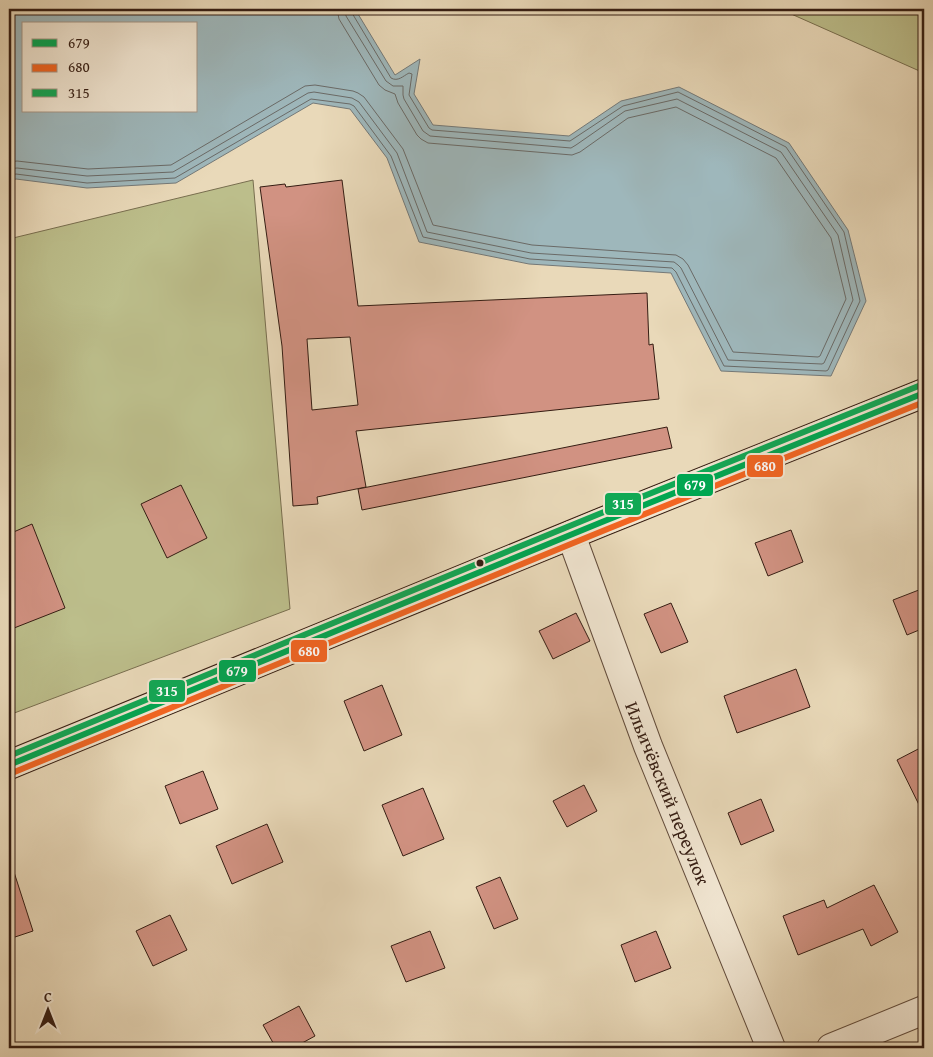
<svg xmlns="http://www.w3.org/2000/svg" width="933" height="1057" viewBox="0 0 933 1057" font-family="'Gentium Book Plus',serif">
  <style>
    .green { fill: #bcbe8b; stroke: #786e4f }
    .water { fill: #9eb7bb; stroke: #747978; fill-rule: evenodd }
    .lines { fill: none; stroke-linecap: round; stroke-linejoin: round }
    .shore { stroke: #6a6a67; stroke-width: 1 }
    .building { fill: #d19282; stroke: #351d13; fill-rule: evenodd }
    .minor-casing { stroke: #624c3c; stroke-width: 30 }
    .major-casing { stroke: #351d13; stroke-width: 30 }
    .minor { stroke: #f1e6d2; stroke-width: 28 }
    .major { stroke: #e9d9b9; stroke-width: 28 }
    .bus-1-casing { stroke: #f1e6d2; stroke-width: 10 }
    .bus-2-casing { stroke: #f1e6d2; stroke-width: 10 }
    .bus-3-casing { stroke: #f1e6d2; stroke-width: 10 }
    .bus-1 { stroke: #00a651; stroke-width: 6 }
    .bus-2 { stroke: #f26522; stroke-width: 6 }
    .bus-3 { stroke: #10a855; stroke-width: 6 }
    .bus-dot { fill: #351d13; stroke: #f1e6d2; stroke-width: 2 }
    .labels { text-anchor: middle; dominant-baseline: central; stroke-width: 5; stroke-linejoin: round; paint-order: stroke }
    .street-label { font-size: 19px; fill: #351d13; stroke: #f1e6d2 }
    .line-badge { stroke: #f1e6d2; stroke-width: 2 }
    .badge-label { font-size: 14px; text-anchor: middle; font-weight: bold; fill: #fff }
  </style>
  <rect width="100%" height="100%" fill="#e9d9b9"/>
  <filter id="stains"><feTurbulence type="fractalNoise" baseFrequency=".004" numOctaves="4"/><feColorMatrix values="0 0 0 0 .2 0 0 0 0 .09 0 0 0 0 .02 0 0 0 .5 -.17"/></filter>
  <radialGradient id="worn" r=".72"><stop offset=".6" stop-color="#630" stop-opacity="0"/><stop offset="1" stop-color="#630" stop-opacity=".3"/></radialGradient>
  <g class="green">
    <polygon points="780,9 924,9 924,73"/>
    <polygon points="253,180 290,609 9,715 9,239"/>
  </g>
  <path class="water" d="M9 9H355L395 75 420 59 414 94 433 125 569 136 621 101 679 87 789 143 848 230 866 301 831 376 721 371 671 273 529 264 419 242 387 158 350 109 313 103 176 183 87 188 16 179 9 181ZM24 24H196V111H24Z"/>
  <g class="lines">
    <g class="shore">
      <polyline points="9,162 17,161 88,169 171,165 305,86 315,85 353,91 358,93 364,97 403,149 433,225 532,245 676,255 683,259 688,265 733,352 818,357 820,356 846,299 831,238 776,158 676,107 628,118 580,152 572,155 428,143 421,139 417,135 398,103 395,94 385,90 379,85 339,19 337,9"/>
      <polyline points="9,169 17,168 87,176 173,172 308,93 314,92 352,98 359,102 397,153 427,232 531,253 674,262 678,265 681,268 728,360 822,364 824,363 853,300 838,235 781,152 677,99 625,111 576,145 571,148 430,136 423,131 404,99 403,95 403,86 393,86 386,81 346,16 345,9"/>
      <path d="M9 176 16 174 87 183 175 178 311 99 350 104 354 106 391 156 423 237 530 259 672 268 676 272 724 366 826 371 828 370 860 301 844 232 786 147 678 92 623 106 570 141 432 130 429 128 409 95 412 74 409 73C403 76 398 82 391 78L352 13 351 9"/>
    </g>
  </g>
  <g class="building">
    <path d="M342 180 358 306 647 293 649 345 653 344 659 399 356 431 366 487 317 497 318 504 293 506 282 346 260 187 285 184 286 187ZM350 337 358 405 312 410 307 339Z"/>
    <polygon points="667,427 672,448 362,510 358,489"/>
    <polygon points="181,485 207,538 167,558 141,504"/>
    <polygon points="32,524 65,608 9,630 9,534"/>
    <polygon points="791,530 803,562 768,576 755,543"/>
    <polygon points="924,588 924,628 907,635 893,600"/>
    <polygon points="671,603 688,642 661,653 644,614"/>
    <polygon points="576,613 590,641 553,659 539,631"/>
    <polygon points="796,669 810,707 737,733 724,696"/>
    <polygon points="382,685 402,735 364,751 344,701"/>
    <polygon points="924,746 924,815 897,760"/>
    <polygon points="203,771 218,809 180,824 165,786"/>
    <polygon points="584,785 597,811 567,827 553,801"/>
    <polygon points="423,788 444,839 403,856 382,805"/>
    <polygon points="761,799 774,831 741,845 728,813"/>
    <polygon points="267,824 283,862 232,884 216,846"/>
    <polygon points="9,869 13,869 33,931 9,939"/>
    <polygon points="500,877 518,919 494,929 476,887"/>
    <polygon points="874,885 898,932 871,946 863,929 798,955 783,916 824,900 827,908"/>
    <polygon points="170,915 187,950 153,966 136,931"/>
    <polygon points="430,931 445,968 406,982 391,946"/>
    <polygon points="656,931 671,968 635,982 621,945"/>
    <polygon points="299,1006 315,1036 293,1048 276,1048 263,1025"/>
  </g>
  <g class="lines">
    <defs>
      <g id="minor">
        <polyline points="571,535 648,746 771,1048"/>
        <polyline points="831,1048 924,1010"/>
      </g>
      <polyline id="major" points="9,765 602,522 924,393"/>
    </defs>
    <use href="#minor" class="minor-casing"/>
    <use href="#major" class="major-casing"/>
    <use href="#minor" class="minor"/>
    <use href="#major" class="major"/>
    <defs>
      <polyline id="bus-1" points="9,765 602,522 924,393"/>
      <polyline id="bus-2" points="12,773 605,530 924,402"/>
      <polyline id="bus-3" points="9,756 599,514 921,385"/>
    </defs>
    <use href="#bus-1" class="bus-1-casing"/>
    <use href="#bus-2" class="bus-2-casing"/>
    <use href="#bus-3" class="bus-3-casing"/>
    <use href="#bus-1" class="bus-1"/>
    <use href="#bus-2" class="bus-2"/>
    <use href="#bus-3" class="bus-3"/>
  </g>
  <circle class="bus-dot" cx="480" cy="563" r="4.5"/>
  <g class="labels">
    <g class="street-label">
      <text transform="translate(668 793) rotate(68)">Ильичёвский переулок</text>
    </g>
  </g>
  <g class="line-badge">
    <rect x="746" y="454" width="38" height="24" rx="5" fill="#f26522"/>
    <rect x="676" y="473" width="38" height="24" rx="5" fill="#00a651"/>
    <rect x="604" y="492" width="38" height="24" rx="5" fill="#10a855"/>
    <rect x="290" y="639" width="38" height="24" rx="5" fill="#f26522"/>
    <rect x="218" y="659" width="39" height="24" rx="5" fill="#00a651"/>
    <rect x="148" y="679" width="38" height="24" rx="5" fill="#10a855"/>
  </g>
  <g class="badge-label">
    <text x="765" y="471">680</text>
    <text x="695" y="490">679</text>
    <text x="623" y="509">315</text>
    <text x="309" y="656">680</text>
    <text x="237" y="676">679</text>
    <text x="167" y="696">315</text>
  </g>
  <rect width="933" height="1057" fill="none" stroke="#e9d9b9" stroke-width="30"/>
  <rect x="10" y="10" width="913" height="1037" fill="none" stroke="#351d13" stroke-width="2.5"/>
  <rect x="15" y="15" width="903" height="1027" fill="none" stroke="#351d13"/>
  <rect x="22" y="22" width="175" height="90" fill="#f1e6d2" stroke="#a69686"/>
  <rect x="32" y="39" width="25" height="8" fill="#00a651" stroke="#a69686"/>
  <text x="68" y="48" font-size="15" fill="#351d13">679</text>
  <rect x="32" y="64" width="25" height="8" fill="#f26522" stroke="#a69686"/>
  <text x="68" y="72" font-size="15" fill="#351d13">680</text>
  <rect x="32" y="89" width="25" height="8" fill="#10a855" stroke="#a69686"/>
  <text x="68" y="98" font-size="15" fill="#351d13">315</text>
  <g transform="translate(48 1010)" stroke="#f1e6d2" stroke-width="4" paint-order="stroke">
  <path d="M0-4L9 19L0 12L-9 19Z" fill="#351d13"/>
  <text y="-8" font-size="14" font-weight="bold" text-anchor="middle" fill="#351d13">С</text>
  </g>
  <rect width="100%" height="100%" filter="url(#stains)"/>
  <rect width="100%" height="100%" fill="url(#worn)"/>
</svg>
